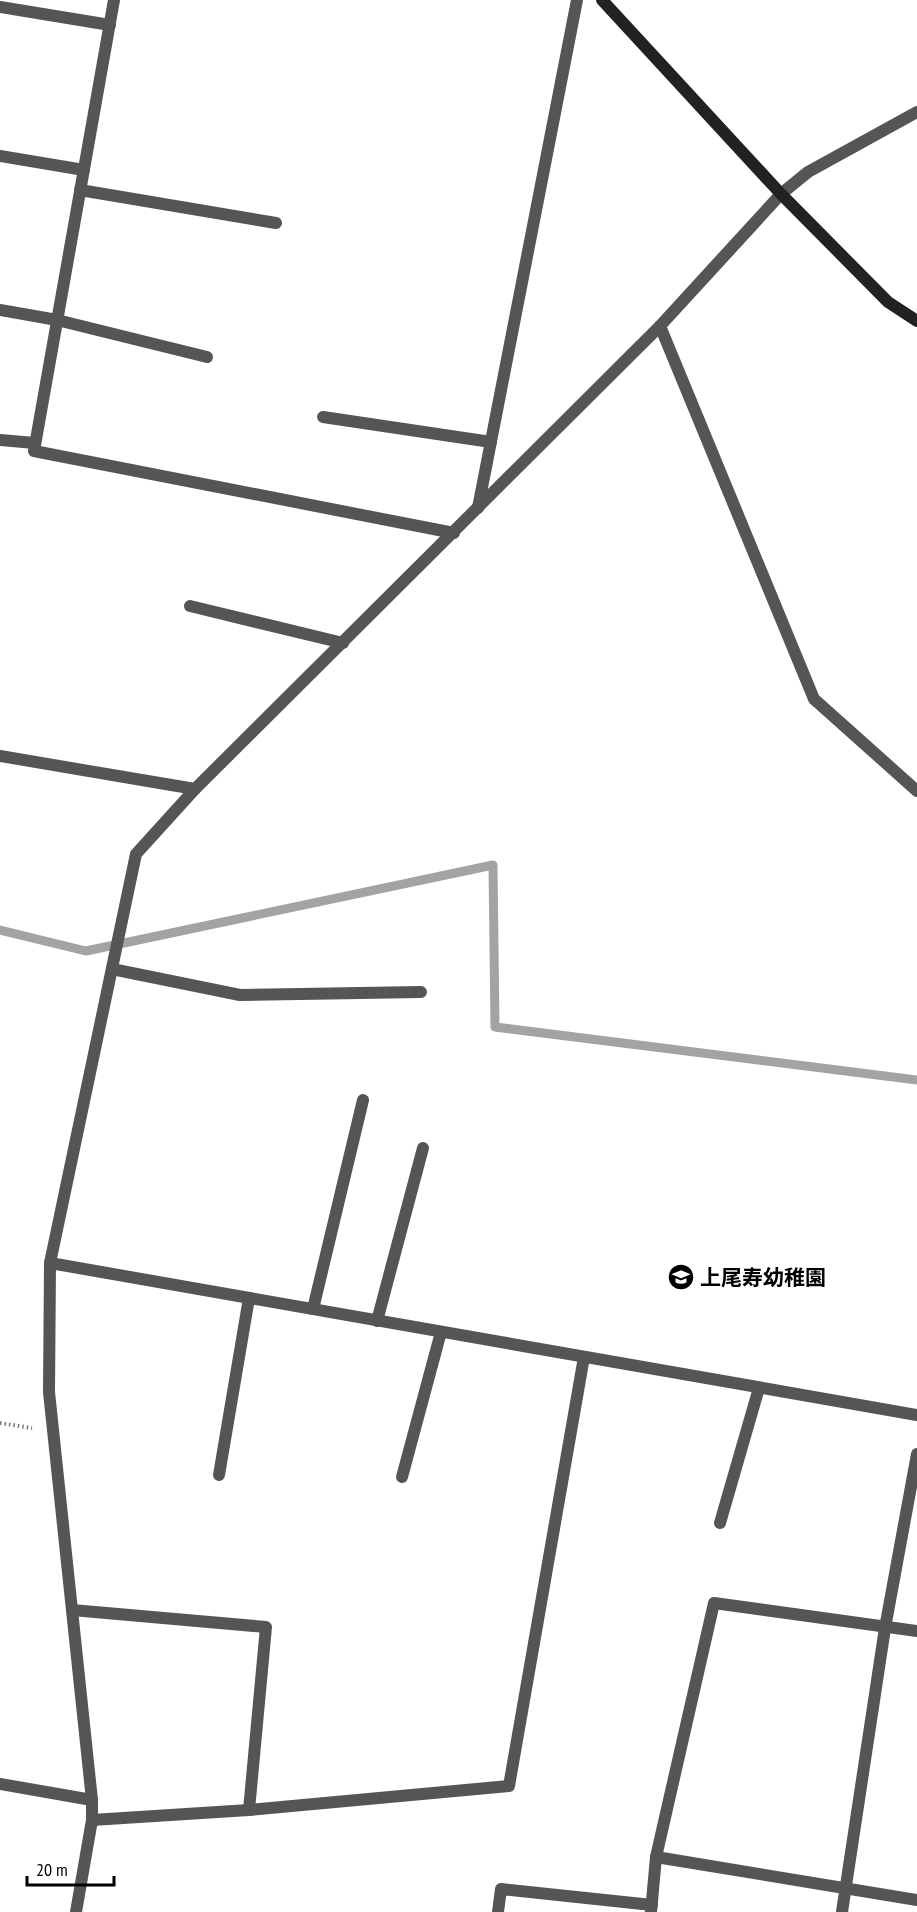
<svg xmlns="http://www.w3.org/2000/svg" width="917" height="1912" viewBox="0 0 917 1912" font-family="'PT Sans Narrow','Noto Sans JP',sans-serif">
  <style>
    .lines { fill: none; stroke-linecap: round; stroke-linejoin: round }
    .stream { stroke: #a3a3a3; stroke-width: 9 }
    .path { stroke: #777; stroke-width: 4; stroke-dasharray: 1.5 3; stroke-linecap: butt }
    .lane { stroke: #555; stroke-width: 12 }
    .street { stroke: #555; stroke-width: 12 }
    .secondary { stroke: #222; stroke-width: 12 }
    .labels { text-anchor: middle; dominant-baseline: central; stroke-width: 5; stroke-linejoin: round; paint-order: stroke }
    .poi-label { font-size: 21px; font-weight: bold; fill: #000; stroke: #fff; text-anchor: start }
  </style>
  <rect width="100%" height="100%" fill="#fff"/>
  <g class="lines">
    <polyline class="stream" points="0,930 86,951 493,865 495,1027 917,1080"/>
    <polyline class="path" points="0,1423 32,1428"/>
    <g class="lane">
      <polyline points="0,7 110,25"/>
      <polyline points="0,156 84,170"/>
      <polyline points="80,190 276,223"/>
      <polyline points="57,320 207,357"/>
      <polyline points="323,417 491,442"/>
      <polyline points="190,606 343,643"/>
      <polyline points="313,1309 363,1100"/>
      <polyline points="377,1321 423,1148"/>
      <polyline points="402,1477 441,1332"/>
    </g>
    <g class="street">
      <polyline points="114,0 34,451 454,533"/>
      <polyline points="0,310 57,320"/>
      <polyline points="660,326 814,699 917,791"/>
      <polyline points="0,440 35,443"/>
      <polyline points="478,508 577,0"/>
      <polyline points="0,756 195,789"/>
      <polyline points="112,969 240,995 421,992"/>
      <polyline points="50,1263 917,1415"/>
      <polyline points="219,1475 249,1298"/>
      <polyline points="720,1523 759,1388"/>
      <polyline points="72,1610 266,1627 249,1810"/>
      <polyline points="0,1784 92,1800"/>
      <polyline points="92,1820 249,1810 509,1786 584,1357"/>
      <polyline points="656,1857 917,1900"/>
      <polyline points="76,1912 92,1820 92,1800 49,1392 50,1263 136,854 195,789 660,326 781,194 808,172 917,112"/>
      <polyline points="498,1912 501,1889 652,1905"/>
      <polyline points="651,1912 656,1857 714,1603 917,1631"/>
      <polyline points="842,1912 885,1628 917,1454"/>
    </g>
    <polyline class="secondary" points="602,0 781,194 888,302 917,321"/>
  </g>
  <defs>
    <symbol id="school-disc" viewBox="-11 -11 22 22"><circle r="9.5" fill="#000" stroke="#fff"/><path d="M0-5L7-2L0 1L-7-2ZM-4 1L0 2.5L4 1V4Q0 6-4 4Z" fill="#fff"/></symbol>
  </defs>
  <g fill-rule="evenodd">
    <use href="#school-disc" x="666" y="1262" width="30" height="30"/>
  </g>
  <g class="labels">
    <g class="poi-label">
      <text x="700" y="1277">上尾寿幼稚園</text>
    </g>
  </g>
  <path d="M27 1876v9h87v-9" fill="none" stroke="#000000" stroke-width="3"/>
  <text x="36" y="1876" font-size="18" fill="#000000" stroke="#ffffff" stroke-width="4.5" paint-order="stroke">20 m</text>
</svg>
